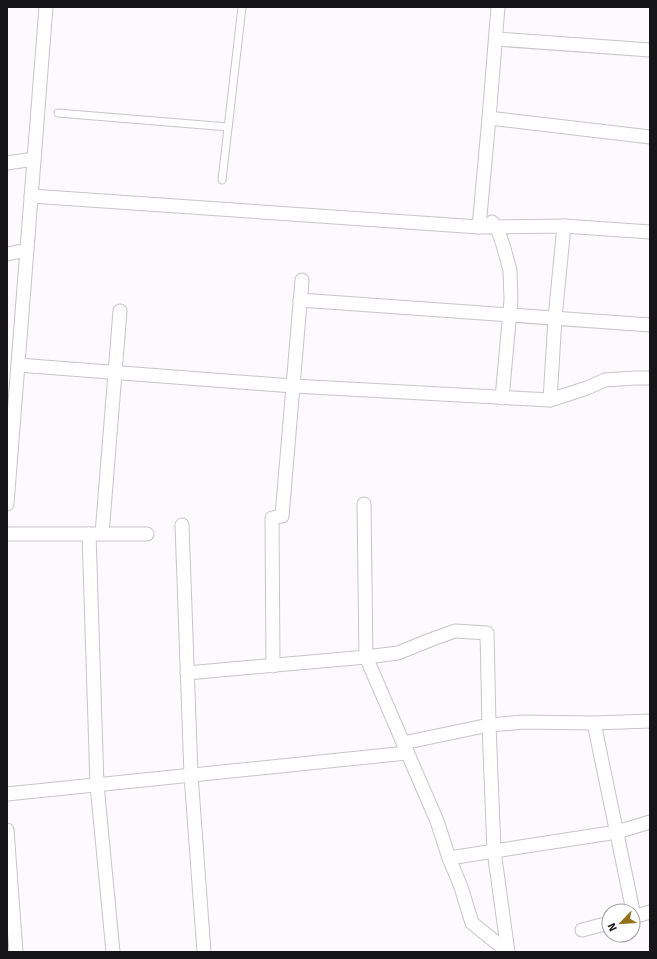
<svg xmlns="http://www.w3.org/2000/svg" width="657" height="959" viewBox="0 0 657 959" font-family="Signika,sans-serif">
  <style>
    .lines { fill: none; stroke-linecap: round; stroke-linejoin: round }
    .service-casing { stroke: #c8c4ca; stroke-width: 9 }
    .minor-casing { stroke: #c8c4ca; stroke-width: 15 }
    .service { stroke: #fff; stroke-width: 7 }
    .minor { stroke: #fff; stroke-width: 13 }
  </style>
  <rect width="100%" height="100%" fill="#fdfafe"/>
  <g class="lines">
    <defs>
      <g id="service">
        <polyline points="58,113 228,127"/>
        <polyline points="222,180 242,7"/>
      </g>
      <g id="minor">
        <polyline points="496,39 650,50"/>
        <polyline points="489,118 650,137"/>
        <polyline points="7,163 34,159"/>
        <polyline points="31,196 479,227 564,226 650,232"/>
        <polyline points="492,222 497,227 503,245 510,270 511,300 502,398"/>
        <polyline points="479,227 489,118 498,7"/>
        <polyline points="7,254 27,250"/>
        <polyline points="300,300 650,325"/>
        <polyline points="18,365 293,386 550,400 587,388 605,380 635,378 650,378"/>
        <polyline points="550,400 555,318 564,226"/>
        <polyline points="7,504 46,7"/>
        <polyline points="364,504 366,657 437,821 449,858 461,887 472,923 508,952"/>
        <polyline points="182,525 191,775 204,952"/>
        <polyline points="7,534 147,534"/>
        <polyline points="89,534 97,785 113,952"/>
        <polyline points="102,534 120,311"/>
        <polyline points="273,666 272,518 282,516 302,280"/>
        <polyline points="187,673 366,657 398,653 430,640 455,631 487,633 489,725 494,851 508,952"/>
        <polyline points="594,723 633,911"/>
        <polyline points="403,743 489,725 524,722 594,723 650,721"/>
        <polyline points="7,794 407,753"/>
        <polyline points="7,830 16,952"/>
        <polyline points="449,858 617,832 650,822"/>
        <polyline points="633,917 650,912"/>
        <polyline points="582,930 609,923"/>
      </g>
    </defs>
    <use href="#service" class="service-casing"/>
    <use href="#minor" class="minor-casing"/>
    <use href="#service" class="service"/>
    <use href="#minor" class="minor"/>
  </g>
  <rect width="657" height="959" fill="none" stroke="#161517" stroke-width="16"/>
  <g transform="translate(621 923) rotate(245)"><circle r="19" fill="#ffffff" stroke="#a2a1a2"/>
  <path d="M0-3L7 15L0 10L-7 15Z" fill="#937219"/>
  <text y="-6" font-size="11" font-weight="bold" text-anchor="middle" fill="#161517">N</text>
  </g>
</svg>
